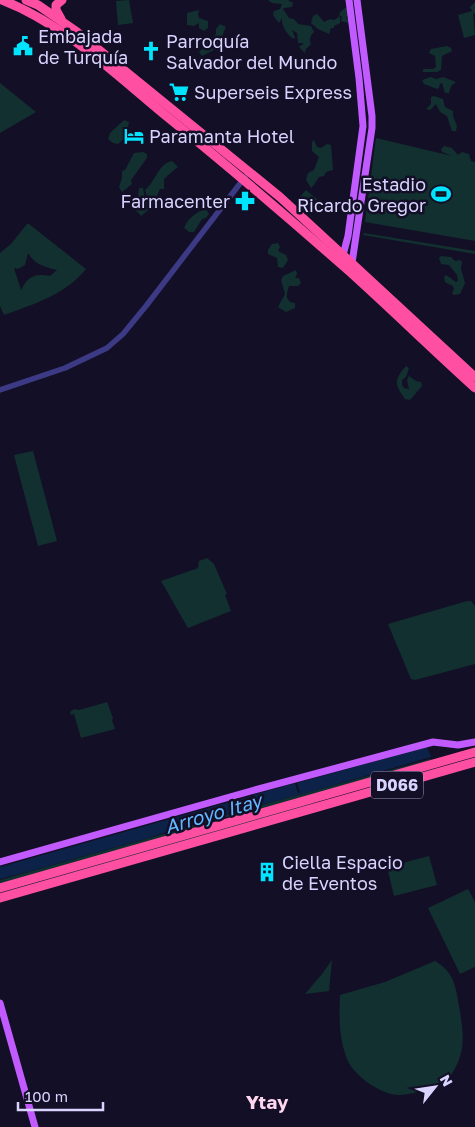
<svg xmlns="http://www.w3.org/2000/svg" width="475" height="1127" viewBox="0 0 475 1127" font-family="'Golos Text',sans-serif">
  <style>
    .green { fill: #12302f; fill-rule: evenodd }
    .water { fill: #0c2248 }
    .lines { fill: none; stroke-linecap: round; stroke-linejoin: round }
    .minor { stroke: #3d3a85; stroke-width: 5.5 }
    .major { stroke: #c25bff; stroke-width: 7 }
    .highway { stroke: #ff4fa3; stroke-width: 9 }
    .labels { text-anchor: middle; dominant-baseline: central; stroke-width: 5; stroke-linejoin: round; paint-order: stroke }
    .shield { fill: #130f26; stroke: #9e99be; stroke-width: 1 }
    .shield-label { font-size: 16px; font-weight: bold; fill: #d9d4ff }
    .poi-label { font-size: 18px; fill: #d9d4ff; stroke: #130f26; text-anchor: start }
    .water-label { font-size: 19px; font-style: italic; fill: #62b6ff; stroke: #130f26 }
    .neighbourhood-label { font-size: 19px; font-weight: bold; fill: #ffd6f0; stroke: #130f26 }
  </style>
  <rect width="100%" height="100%" fill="#130f26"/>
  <g class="green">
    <polygon points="129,0 133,23 118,25 116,1"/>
    <path d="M268 0H288L293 3 292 7 284 8 283 9 289 18 294 19 298 24 311 26 314 32C310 36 309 39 311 44L306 49 305 53 299 47 304 43H298L297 33 292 30 295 37 294 39C287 36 281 24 282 18L279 23 273 15 274 11 280 9 282 4 272 3Z"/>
    <polygon points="475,2 475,14 473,13 475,35 464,38 458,15 472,11 470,7"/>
    <polygon points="345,8 347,8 350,14 346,17 349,21 348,23 341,21 342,16 340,16 340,23 334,26 334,28 331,28 329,34 318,29 311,23 313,16 317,14 324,22 330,19 334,20 339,17 340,12"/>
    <polygon points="199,10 198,14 199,18 208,21 208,28 204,31 199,28 199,23 194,26 187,25 187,13"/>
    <polygon points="220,24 226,27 223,34 222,44 216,45 214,50 202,56 199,52 206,45 208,39 213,37 216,34 216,29"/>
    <polygon points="447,46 451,48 452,51 442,56 441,70 437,72 423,72 423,69 433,69 436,67 435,56 429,53 431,49"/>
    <polygon points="431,77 436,79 443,77 456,82 451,86 449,93 445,93 442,83 440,84 439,88 437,89 424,84 422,80"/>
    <polygon points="0,83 36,112 0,133"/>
    <polygon points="434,96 443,99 445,107 453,111 453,116 457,126 456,131 452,131 447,116 440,112 436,104 430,110 426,109 431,104 431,97"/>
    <polygon points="124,120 129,122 126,137 118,144 113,143 108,139 110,133"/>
    <polygon points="376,138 452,156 442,152 441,149 444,146 452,148 458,155 462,152 469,154 471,161 475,162 475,241 365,222"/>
    <polygon points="314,140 317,147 321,148 327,144 331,145 333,170 326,172 324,176 319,177 313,186 311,188 306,180 308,173 314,170 319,157 312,151 312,142"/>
    <polygon points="143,152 147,154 147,158 131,180 132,184 122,192 119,187 122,178 122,171 125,170 134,153"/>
    <path d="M172 161 178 167C172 171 169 175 164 179V189H160L154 202 148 200 145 190C156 181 158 164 172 161Z"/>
    <polygon points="139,188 143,188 145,200 150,203 151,208 141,216 131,205 133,200 138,200"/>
    <polygon points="306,190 324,205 317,214 298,199"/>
    <path d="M206 209 209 214 206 218 202 219 194 232H189L184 228C188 218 196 212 206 209Z"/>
    <path d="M27 224H29L86 269C65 295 34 304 4 315L0 306V253L11 244ZM28 253C35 265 45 267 57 270L50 276C35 273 28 276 21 290L14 268 18 269 25 265Z"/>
    <polygon points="364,233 475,251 475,254 363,235"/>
    <polygon points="278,243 280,247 278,251 286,255 288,260 283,268 278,267 277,258 268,254 268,250 272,244"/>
    <polygon points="441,256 451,257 455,261 460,260 462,262 461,269 465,283 460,294 454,295 452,293 454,289 453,286 445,282 444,277 446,275 456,282 458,281 457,275 449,265 441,264 439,258"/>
    <path d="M296 270 297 274 295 278H299L301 283 298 286H289C286 294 285 302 295 303V308L286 312 278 307 285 294 281 280 283 276Z"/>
    <path d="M406 366 409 368 406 377 402 380V385L404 388 409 389 407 380 409 376 416 381 421 382 422 386 410 400 405 399C395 384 393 381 406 366Z"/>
    <polygon points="33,451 57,541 38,546 14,455"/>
    <polygon points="207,558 214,564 227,594 225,595 231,611 188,628 161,581 198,568 199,561"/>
    <polygon points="467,601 471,601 475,606 475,664 415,680 411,679 388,624"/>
    <polygon points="107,702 113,718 112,720 115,729 81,738 74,714 71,715 70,712 74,709 79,710"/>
    <path d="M430 759 433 761 244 815C227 816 209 820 195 829L10 882 0 883V880L185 828 199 822Z"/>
    <polygon points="329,800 20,889 0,893 299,806"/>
    <polygon points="429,856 437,885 394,896 387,867"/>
    <polygon points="468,889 475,902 475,967 460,974 428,908"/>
    <polygon points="332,960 329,991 305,994 322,974"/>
    <path d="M435 961C453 971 456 986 459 1006 463 1030 467 1049 453 1072 448 1081 441 1084 432 1087 422 1091 409 1095 399 1095 381 1095 354 1076 347 1059 339 1039 339 1017 340 995L385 982Z"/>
  </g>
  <polygon class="water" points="427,747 431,757 300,795 299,793 298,795 257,806 256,804 254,804 254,807 198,822 145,839 35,870 0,879 0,867 251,796 253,804 256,804 253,795 295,783 298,793 300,792 297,783"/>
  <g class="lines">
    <polyline class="minor" points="0,390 65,368 107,348 123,334 146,306 245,177"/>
    <g class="major">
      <polyline points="342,259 348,236 363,126 359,78 349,0"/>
      <polyline points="352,263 372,128 372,116 357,0"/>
      <polyline points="0,862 251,791 433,742 458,745 475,742"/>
      <polyline points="0,1003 35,1127"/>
    </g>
    <g class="highway">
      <path d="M2 0C64 24 114 73 165 115 228 166 290 219 350 272 392 310 433 350 475 388"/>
      <polyline points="26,0 38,5 77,32 280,197 475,377"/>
      <polyline points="61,19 56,10 56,5 62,0"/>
      <polyline points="0,888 475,752"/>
      <polyline points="0,898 475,762"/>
    </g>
  </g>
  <defs>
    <symbol id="civic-bare" viewBox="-9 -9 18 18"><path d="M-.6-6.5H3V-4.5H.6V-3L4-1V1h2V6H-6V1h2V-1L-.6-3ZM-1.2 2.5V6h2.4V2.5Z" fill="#00e5ff" stroke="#130f26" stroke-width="2.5" paint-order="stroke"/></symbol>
    <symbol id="church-bare" viewBox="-9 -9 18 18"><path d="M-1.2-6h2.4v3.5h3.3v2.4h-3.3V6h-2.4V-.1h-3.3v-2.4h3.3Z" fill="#00e5ff" stroke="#130f26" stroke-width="2.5" paint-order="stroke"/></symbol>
    <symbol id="supermarket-bare" viewBox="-9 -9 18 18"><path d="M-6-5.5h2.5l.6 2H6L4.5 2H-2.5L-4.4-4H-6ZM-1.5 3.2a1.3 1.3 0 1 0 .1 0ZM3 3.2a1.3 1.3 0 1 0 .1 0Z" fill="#00e5ff" stroke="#130f26" stroke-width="2.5" paint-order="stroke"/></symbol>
    <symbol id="hotel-bare" viewBox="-9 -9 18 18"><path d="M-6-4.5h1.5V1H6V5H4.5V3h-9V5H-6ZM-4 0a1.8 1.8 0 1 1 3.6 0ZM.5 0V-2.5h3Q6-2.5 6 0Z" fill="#00e5ff" stroke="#130f26" stroke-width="2.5" paint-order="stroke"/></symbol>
    <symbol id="stadium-bare" viewBox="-9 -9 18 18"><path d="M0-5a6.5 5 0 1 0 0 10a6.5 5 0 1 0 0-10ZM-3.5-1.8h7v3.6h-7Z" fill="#00e5ff" stroke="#130f26" stroke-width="2.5" paint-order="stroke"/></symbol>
    <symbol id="pharmacy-bare" viewBox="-9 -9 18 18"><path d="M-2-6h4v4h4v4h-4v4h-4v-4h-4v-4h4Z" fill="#00e5ff" stroke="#130f26" stroke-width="2.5" paint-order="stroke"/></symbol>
    <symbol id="building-bare" viewBox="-9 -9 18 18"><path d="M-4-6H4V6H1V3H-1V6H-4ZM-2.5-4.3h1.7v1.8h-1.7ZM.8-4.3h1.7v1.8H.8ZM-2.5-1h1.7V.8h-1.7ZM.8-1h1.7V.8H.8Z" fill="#00e5ff" stroke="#130f26" stroke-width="2.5" paint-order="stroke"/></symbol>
  </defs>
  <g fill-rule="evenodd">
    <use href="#civic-bare" x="9" y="32" width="28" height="28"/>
    <use href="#church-bare" x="137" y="37" width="28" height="28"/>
    <use href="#supermarket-bare" x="165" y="78" width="28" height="28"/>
    <use href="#hotel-bare" x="120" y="122" width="28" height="28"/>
    <use href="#stadium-bare" x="427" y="180" width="28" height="28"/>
    <use href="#pharmacy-bare" x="231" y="187" width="28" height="28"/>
    <use href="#building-bare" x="253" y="858" width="28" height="28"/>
  </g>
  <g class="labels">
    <rect class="shield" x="371" y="771.5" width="52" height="27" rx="4"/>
    <g class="shield-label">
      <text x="397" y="785">D066</text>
    </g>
    <g class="poi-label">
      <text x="38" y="36">Embajada<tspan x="38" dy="21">de Turquía</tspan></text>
      <text x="166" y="41">Parroquía<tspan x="166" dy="21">Salvador del Mundo</tspan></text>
      <text x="194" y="92">Superseis Express</text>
      <text x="149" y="136">Paramanta Hotel</text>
      <text x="426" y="184" text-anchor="end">Estadio<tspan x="426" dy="21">Ricardo Gregor</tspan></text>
      <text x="230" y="201" text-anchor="end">Farmacenter</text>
      <text x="282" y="862">Ciella Espacio<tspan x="282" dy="21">de Eventos</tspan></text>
    </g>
    <g class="water-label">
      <text transform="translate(213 813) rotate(-16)">Arroyo Itay</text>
    </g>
    <g class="neighbourhood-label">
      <text x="267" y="1101">Ytay</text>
    </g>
  </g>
  <g transform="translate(435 1087) rotate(60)" stroke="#130f26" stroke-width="4" paint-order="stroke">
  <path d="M0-4L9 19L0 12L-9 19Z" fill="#d9d4ff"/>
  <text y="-8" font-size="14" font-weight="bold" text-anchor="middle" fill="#d9d4ff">N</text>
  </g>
  <path d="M18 1102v8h85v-8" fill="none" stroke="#d9d4ff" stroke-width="2.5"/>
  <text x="25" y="1102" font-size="15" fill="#d9d4ff" stroke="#130f26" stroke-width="4" paint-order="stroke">100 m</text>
</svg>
